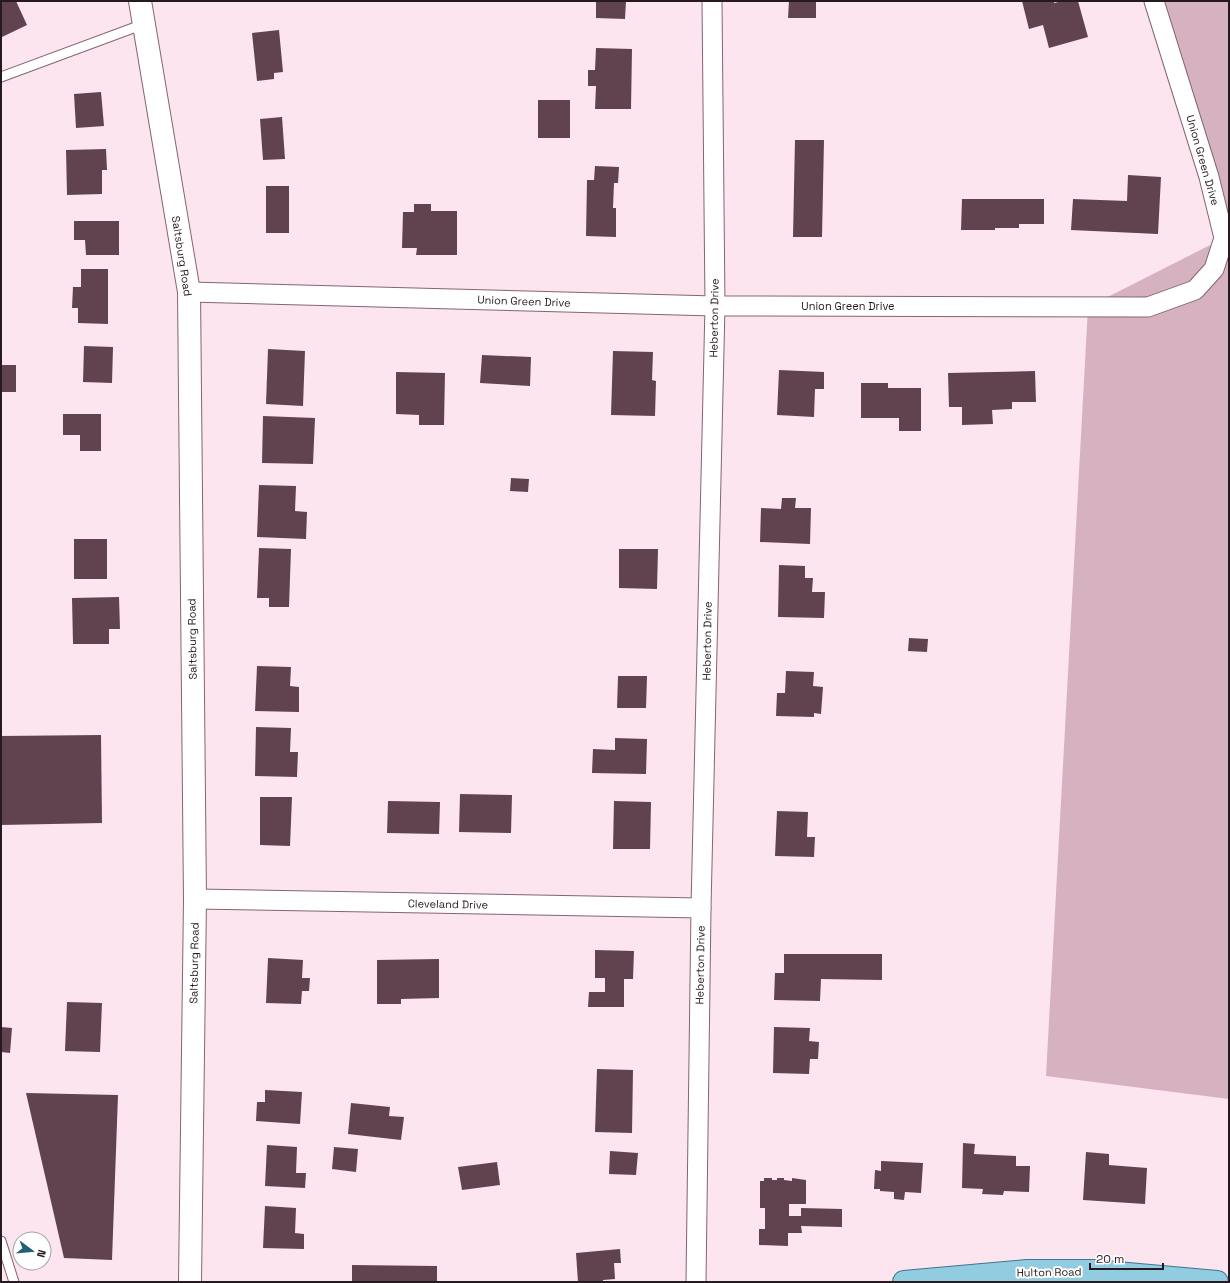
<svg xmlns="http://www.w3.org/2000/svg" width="1230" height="1283" viewBox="0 0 1230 1283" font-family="'Space Grotesk',sans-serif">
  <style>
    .forest { fill: #d6b2c1 }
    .building { fill: #614350 }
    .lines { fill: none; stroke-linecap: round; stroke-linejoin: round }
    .lane-casing { stroke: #856473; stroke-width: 11 }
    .street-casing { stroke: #856473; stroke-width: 21 }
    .secondary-casing { stroke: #856473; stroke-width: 24 }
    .primary-casing { stroke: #3c778f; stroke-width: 24 }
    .lane { stroke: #fff; stroke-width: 9 }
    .street { stroke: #fff; stroke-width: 19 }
    .secondary { stroke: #fff; stroke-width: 22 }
    .primary { stroke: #91cce0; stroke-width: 22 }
    .labels { text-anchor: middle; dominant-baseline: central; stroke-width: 4; stroke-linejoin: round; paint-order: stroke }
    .street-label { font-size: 11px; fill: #26191f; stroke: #fff }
  </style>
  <rect width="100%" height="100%" fill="#fce5ef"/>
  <polygon class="forest" points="1152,1 1229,1 1229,1099 1046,1076 1088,307 1224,238"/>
  <g class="building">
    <polygon points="1,1 16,1 27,25 2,37"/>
    <polygon points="596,1 626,1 625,19 596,18"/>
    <polygon points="789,1 816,1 816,18 788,18"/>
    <polygon points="1022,1 1054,1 1054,3 1063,1 1078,1 1088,37 1049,48 1043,25 1029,29"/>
    <polygon points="279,30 283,72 274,73 274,79 257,81 252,33"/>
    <polygon points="596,48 632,49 631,109 595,109 596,86 588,86 588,70 595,70"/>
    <polygon points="101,92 104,126 76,128 74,94"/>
    <rect x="538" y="100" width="32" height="38"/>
    <polygon points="282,117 285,159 263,160 260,119"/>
    <polygon points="795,140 824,140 822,237 793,237"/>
    <polygon points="106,149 107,170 102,170 102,194 67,195 66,150"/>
    <polygon points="595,166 619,167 618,183 614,183 613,208 616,208 616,237 586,236 587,180 594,180"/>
    <polygon points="1128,175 1161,177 1158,234 1071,230 1073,199 1127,201"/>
    <rect x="266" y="186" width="23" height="47"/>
    <polygon points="962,199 1044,199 1044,224 1019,224 1019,228 995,228 995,230 961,230"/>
    <polygon points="414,204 431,204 431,211 457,211 457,255 416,255 417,248 402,248 403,212 414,212"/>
    <polygon points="74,221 119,221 119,255 86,255 85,240 74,240"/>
    <polygon points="81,269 108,269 108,324 78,323 78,308 72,308 73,287 81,287"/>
    <polygon points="84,346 113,347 112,383 83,382"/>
    <polygon points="268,349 305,351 303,406 266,404"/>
    <polygon points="613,351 653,352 652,380 656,381 655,416 611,415"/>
    <polygon points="482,355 531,357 530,386 480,383"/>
    <rect x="1" y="365" width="15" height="27"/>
    <polygon points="779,370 824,372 824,389 815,389 814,417 777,415"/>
    <polygon points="1035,371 1036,402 1012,402 1012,409 992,410 993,424 962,425 962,407 949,407 948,373"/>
    <polygon points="396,372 445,373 444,425 419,425 419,415 396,414"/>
    <polygon points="861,383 888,383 888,388 921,388 921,431 899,431 899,418 861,418"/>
    <polygon points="63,414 101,414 101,451 80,451 80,435 63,435"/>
    <polygon points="263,416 315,418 313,464 262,463"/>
    <polygon points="511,478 529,479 528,492 510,491"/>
    <polygon points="259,485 296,486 295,511 307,512 306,539 257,537"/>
    <polygon points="782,498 796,498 795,508 811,508 810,544 760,542 761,508 781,509"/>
    <rect x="74" y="539" width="33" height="40"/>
    <polygon points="259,548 291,549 289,607 269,607 269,598 257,598"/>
    <polygon points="619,549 658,549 657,589 619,588"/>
    <polygon points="779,565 805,566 805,578 813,578 812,592 825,592 824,618 778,617"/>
    <polygon points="119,597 120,629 109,629 109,644 73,644 72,598"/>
    <polygon points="909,638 928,639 927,652 908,651"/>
    <polygon points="257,666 291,667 290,686 299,687 299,712 255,711"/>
    <polygon points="786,671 814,672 813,686 823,687 821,714 814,713 814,717 776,716 777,693 785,693"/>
    <polygon points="618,676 647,676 646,708 617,708"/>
    <polygon points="256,727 291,728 290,752 298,752 297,777 255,776"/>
    <polygon points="101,735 102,823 1,825 1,736"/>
    <polygon points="615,738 647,739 646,774 592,773 593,749 615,750"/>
    <polygon points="460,794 512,795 511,833 459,832"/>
    <polygon points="260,797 292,797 290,846 260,845"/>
    <polygon points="388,801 440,802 439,834 387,833"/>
    <polygon points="614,801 651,802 650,849 613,849"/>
    <polygon points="777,811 808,812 807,837 815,837 814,857 775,856"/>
    <polygon points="595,950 634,951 633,979 624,979 624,1007 588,1007 589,992 605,992 605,978 595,978"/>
    <polygon points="784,954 882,954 882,980 821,979 820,1001 774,1000 775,973 784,973"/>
    <polygon points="268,958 303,960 302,978 310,978 309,991 302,991 301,1004 266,1003"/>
    <polygon points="439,959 439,998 401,999 401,1004 377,1004 377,960"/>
    <polygon points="67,1002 102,1003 100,1052 65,1051"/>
    <polygon points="1,1027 12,1028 10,1053 1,1052"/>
    <polygon points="774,1027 810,1028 809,1041 819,1042 818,1059 810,1059 809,1074 773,1073"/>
    <polygon points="597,1069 633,1070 632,1133 595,1132"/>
    <polygon points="265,1090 302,1092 300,1124 256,1121 257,1102 265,1102"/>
    <polygon points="26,1093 118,1095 112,1260 64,1258"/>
    <polygon points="351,1103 390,1107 389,1116 404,1117 401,1140 348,1134"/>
    <polygon points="963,1143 975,1144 974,1154 1016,1156 1016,1166 1030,1166 1029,1192 1004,1191 1003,1195 982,1194 983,1189 962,1188"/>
    <polygon points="267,1145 297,1147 296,1173 306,1173 305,1188 265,1186"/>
    <polygon points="334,1147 358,1149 356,1172 332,1169"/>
    <polygon points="610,1151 638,1153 636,1175 609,1174"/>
    <polygon points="1086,1152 1109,1154 1109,1165 1147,1168 1145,1204 1083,1200"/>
    <polygon points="881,1161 923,1163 921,1193 905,1192 904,1200 894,1199 894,1192 880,1191 880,1189 874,1189 875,1170 881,1171"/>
    <polygon points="497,1162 500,1185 462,1190 458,1167"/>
    <polygon points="764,1178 772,1178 772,1180 777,1180 777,1178 784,1178 784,1180 792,1181 792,1178 806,1180 806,1204 789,1204 789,1216 801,1216 801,1208 842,1209 842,1227 801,1226 802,1233 788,1233 788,1246 759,1245 759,1229 765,1229 765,1208 760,1208 760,1181 764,1181"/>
    <polygon points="265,1206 296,1208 295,1233 304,1234 304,1249 263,1248"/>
    <polygon points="620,1249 621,1263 614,1263 615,1279 603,1280 603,1282 578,1282 576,1253"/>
    <polygon points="352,1265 437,1266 437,1282 352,1282"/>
  </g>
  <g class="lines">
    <defs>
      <g id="lane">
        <polyline points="1,77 144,24"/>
        <polyline points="1,1241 14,1282"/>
      </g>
      <g id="street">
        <polyline points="189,292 715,306 1148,307 1195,290 1214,269 1224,238 1209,177 1154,1"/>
        <polyline points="195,899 701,908"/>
        <polyline points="696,1282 701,908 715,306 712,1"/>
      </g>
      <polyline id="secondary" points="140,1 189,292 195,899 190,1282"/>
      <polyline id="primary" points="904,1282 1027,1271 1094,1271 1217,1282"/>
    </defs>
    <use href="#lane" class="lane-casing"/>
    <use href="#street" class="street-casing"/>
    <use href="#secondary" class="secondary-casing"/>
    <use href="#primary" class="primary-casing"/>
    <use href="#lane" class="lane"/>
    <use href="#street" class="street"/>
    <use href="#secondary" class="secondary"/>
    <use href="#primary" class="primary"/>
  </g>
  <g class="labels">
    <g class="street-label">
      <text transform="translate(1203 160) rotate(74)">Union Green Drive</text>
      <text transform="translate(182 256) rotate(81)">Saltsburg Road</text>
      <text transform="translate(524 301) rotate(2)">Union Green Drive</text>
      <text x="848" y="306">Union Green Drive</text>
      <text transform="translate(714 318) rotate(-89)">Heberton Drive</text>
      <text transform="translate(192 639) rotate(-91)">Saltsburg Road</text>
      <text transform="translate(707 641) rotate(-89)">Heberton Drive</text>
      <text transform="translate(448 904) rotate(1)">Cleveland Drive</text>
      <text transform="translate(194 963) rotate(-89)">Saltsburg Road</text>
      <text transform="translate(700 965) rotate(-89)">Heberton Drive</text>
      <text transform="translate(1049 1272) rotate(-1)">Hulton Road</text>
    </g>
  </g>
  <rect width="1230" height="1283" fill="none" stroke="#26191f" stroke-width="4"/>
  <g transform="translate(32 1251) rotate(106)"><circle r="19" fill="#ffffff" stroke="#a8a3a5"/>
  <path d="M0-3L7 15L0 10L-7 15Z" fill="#216176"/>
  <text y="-6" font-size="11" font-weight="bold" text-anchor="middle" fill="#26191f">N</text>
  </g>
  <path d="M1090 1263v6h73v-6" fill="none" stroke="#26191f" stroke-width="2"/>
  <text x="1096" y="1263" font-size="12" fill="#26191f" stroke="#ffffff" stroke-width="3" paint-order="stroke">20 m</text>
</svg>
